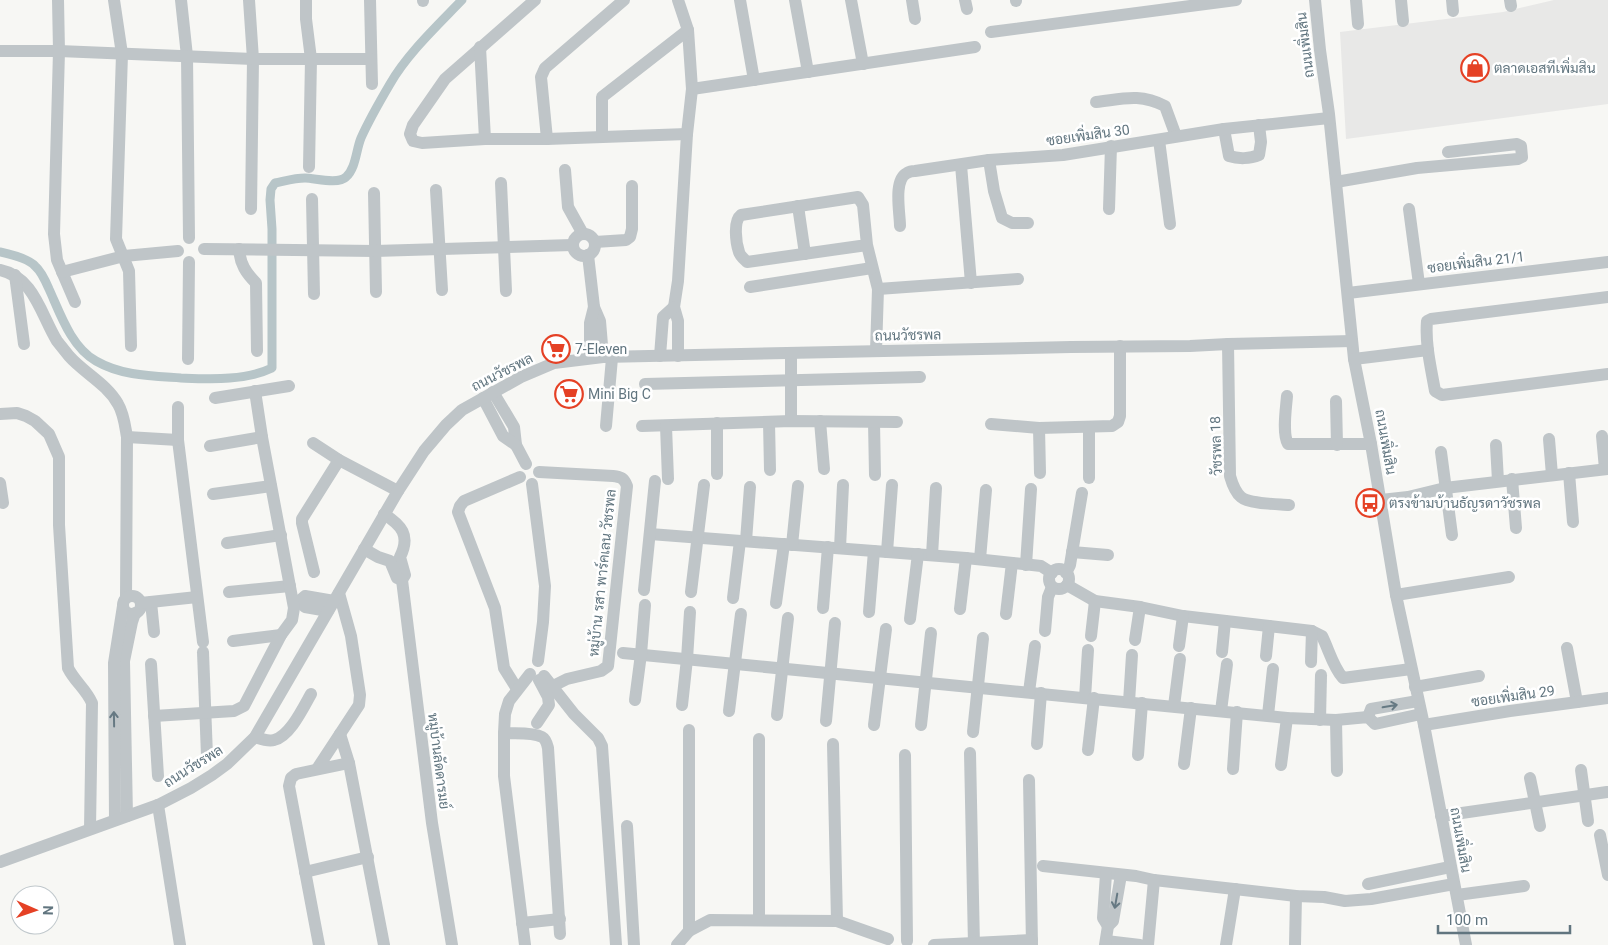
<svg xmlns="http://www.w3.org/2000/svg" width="1608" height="945" viewBox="0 0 1608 945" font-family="Roboto,Sarabun,sans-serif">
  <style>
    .built { fill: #e8e8e7 }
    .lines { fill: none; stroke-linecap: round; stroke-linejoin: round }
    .canal { stroke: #b7c5c8; stroke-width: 9 }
    .minor { stroke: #bfc5c8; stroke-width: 12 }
    .oneway { stroke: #667983 }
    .labels { text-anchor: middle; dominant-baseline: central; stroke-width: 5; stroke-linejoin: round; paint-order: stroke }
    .street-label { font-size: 14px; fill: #61757f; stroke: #fff }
    .poi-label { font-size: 14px; fill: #61757f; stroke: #fff; text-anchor: start }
  </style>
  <rect width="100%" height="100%" fill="#f7f7f4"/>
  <polygon class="built" points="1554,0 1608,0 1608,104 1346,139 1340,32 1503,12"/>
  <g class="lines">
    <path class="canal" d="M0 252C9 254 29 259 35 266 41 271 46 282 49 289 60 313 71 347 96 361 122 376 152 376 181 378 210 379 245 381 272 368V229L270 200 271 189 275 183C285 181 295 178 305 178 315 178 338 185 346 177 356 168 356 150 361 138 369 120 380 101 390 84 407 54 438 25 462 0"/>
    <g class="minor">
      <polyline points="58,0 59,51 54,234 57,260 75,302"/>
      <polyline points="114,0 122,54 116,239 129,271 131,346"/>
      <polyline points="181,0 187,56 189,238"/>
      <polyline points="249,0 253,59 251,209"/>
      <polyline points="306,0 306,19 311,59 309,167"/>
      <polyline points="370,0 372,84"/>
      <polyline points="535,0 445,79 413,125 410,134 413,141 422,143 485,139 547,139 687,134"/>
      <polyline points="678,0 688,30 692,89 687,134 678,281 674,307 678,321 678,356"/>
      <polyline points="740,0 754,80"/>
      <polyline points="795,0 808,72"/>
      <polyline points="851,0 863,64"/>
      <polyline points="912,0 915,19"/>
      <polyline points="965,0 967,9"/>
      <polyline points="1016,0 1016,1"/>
      <polyline points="1315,0 1320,50 1329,114 1354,359 1371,444 1396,595 1424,725 1466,945"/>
      <polyline points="1356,0 1358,24"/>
      <polyline points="1401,0 1403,21"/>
      <polyline points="1452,0 1453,11"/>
      <polyline points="1510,0 1511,6"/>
      <polyline points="423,1 423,0"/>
      <polyline points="991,32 1236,0"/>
      <polyline points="480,47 485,139"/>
      <polyline points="0,51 59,51 253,59 371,59"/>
      <polyline points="692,89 975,47"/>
      <path d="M1096 102C1123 99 1139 93 1165 106L1176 136"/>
      <path d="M1224 129 1229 156C1238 159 1250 159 1259 155L1261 142 1259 125"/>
      <polyline points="602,136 602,97 688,30"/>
      <polyline points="547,139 541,77 545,68 624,0"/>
      <polyline points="1159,140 1170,224"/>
      <polyline points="989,160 994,191 1002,218 1012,223 1028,223"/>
      <polyline points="961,165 971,283"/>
      <polyline points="565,170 568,207 583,234"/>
      <polyline points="1336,182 1417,168 1518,159 1522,157 1521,146 1517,144 1448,152"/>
      <polyline points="501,183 506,291"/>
      <polyline points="436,190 442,290"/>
      <polyline points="374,193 376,292"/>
      <polyline points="312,199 314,294"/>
      <polyline points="798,206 805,254"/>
      <polyline points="1109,209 1111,146"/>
      <polyline points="1409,209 1419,284"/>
      <path d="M900 226C900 213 893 180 907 173 910 171 912 171 915 171L989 160 1063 155 1224 129 1329 118"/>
      <circle cx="584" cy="245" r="11"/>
      <polyline points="595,242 626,240 630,237 632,229 632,186"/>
      <path d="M867 245 747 262C744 259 740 256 739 252 736 243 733 221 741 215L858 197 863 205 867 245 878 289 876 351"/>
      <polyline points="204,249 375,251 572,245"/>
      <path d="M239 249C240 264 246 273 256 283L257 351"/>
      <polyline points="588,255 594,307 600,321 603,357"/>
      <path d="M0 270C34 277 41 315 57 341 61 346 65 351 69 356 84 373 107 384 118 404 124 414 125 426 127 437L126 598"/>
      <polyline points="62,272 124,256 178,251"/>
      <polyline points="15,275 24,344"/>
      <polyline points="750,287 872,268"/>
      <polyline points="878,289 1018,279"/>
      <polyline points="1348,293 1608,262"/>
      <path d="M1608 297 1431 319 1427 321C1425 344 1431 368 1435 391L1442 395 1608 374"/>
      <path d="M1228 344 1230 476C1232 483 1235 492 1241 497 1249 504 1277 504 1289 505"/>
      <polyline points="660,356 663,317 674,307"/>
      <polyline points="590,358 590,323 594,307"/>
      <polyline points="188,359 189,262"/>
      <polyline points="1354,359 1428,350"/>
      <polyline points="645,384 920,377"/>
      <polyline points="493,392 514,427 516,445 526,464"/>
      <path d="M1287 396C1286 409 1282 433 1288 444H1371"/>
      <polyline points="215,398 289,386"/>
      <polyline points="483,398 503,436 516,445"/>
      <polyline points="1336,401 1337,445"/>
      <polyline points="178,407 178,440 203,642"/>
      <path d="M0 414 17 413 26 416 35 421 49 434 59 457V525L68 668C75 682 86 689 92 703L90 829"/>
      <polyline points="791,421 791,354"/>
      <polyline points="820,421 824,469"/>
      <polyline points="769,422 770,470"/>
      <polyline points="874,422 875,475"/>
      <polyline points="991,424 1039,428 1112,426 1118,422 1120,416 1120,346"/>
      <polyline points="606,426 612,358"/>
      <polyline points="642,426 791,421 897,422"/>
      <polyline points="666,426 668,479"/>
      <polyline points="1089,427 1089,478"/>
      <polyline points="1039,428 1040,473"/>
      <polyline points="1602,436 1605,469"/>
      <polyline points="127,437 178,440"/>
      <polyline points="1549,439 1552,475"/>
      <polyline points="313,443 339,460 398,491"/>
      <polyline points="1496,445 1498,481"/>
      <polyline points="210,446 262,437"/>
      <polyline points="1441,452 1452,535"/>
      <path d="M539 472 613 476C621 477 624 478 627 486L608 666 601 671 567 679 553 686"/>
      <polyline points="1569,473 1573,522"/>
      <polyline points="717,474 717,423"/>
      <polyline points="1512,479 1516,528"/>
      <polyline points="0,483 3,503"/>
      <polyline points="532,484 545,586 543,622 538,661"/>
      <polyline points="213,494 271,486"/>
      <polyline points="1381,500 1408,497 1445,488 1608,469"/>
      <path d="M384 514C401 525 411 535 400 557L405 575 402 580 432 823 452 945"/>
      <polyline points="650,534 966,558 1041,566 1052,573"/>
      <polyline points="746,541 750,487"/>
      <polyline points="227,543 281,535"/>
      <polyline points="792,545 798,486"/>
      <polyline points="840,548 843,485"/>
      <polyline points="364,549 378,557 390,561 397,578 402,580"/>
      <polyline points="887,552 892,485"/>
      <polyline points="1072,552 1108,555"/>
      <polyline points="932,555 936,488"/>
      <polyline points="980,559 986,490"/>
      <polyline points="1026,565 1031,489"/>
      <circle cx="1059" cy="579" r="10"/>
      <polyline points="314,572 302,523 302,519 339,460"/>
      <polyline points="1066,573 1070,565 1082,493"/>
      <path d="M1067 585 1095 601 1140 607 1183 616 1312 631 1322 636C1329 650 1333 667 1343 678L1411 669"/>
      <polyline points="644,590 655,481"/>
      <polyline points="229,592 290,586"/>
      <polyline points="691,592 704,485"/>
      <polyline points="1396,595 1509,577"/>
      <circle cx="132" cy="605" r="9"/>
      <polyline points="733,598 740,541"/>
      <polyline points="151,602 154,632"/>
      <polyline points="141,603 197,597"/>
      <polyline points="776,603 784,544"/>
      <polyline points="823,608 828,547"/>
      <polyline points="960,609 966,558"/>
      <polyline points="328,611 305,607 299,601 305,596 334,601"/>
      <polyline points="869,612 874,551"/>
      <polyline points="1006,614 1012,563"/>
      <polyline points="910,619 918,554"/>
      <polyline points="1045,631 1048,597 1052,587"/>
      <polyline points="1091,636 1095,601"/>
      <polyline points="1135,640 1140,607"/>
      <polyline points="233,641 281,635"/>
      <polyline points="1179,646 1183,616"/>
      <polyline points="1567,648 1577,702"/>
      <polyline points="203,652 207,756"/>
      <polyline points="1222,652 1225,621"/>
      <polyline points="623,653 1287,718 1336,720 1368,717 1375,724 1421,714"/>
      <polyline points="1266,656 1269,626"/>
      <polyline points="1311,662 1312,631"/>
      <polyline points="151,664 158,776"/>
      <polyline points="544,676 574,714 598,738 602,746 616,945"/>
      <polyline points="1415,687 1479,676"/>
      <polyline points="517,689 504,668 495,608 458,512 460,506 464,501 520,477"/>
      <polyline points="1029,692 1035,646"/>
      <polyline points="1085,698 1088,650"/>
      <polyline points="635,700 641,654 645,605"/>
      <polyline points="1129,702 1132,655"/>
      <polyline points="682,705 687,659 690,612"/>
      <polyline points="1174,706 1180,659"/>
      <polyline points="729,711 741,614"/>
      <polyline points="1221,711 1227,664"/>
      <polyline points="777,715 788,618"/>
      <polyline points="1268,715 1273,669"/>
      <polyline points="154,716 234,711 244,706 281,635 292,620 294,608 262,437 255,391"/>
      <polyline points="1368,717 1371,709 1418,701"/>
      <polyline points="1320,720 1321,675"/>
      <polyline points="1336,720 1337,771"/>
      <polyline points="826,721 835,623"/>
      <polyline points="537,723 549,705 548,697 539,680"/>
      <polyline points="874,725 886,629"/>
      <polyline points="921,725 931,633"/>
      <polyline points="1424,725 1510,711 1608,698"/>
      <polyline points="689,730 689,931"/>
      <polyline points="973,732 983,638"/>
      <path d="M504 733C515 734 532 732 542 737 546 739 547 744 548 748L560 934"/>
      <polyline points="340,734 349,763 384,945"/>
      <path d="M255 737C261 739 268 742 274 740 290 736 303 708 311 694"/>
      <polyline points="759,739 759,920"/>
      <polyline points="833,744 837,921"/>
      <polyline points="1037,744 1041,693"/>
      <polyline points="1088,750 1094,698"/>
      <polyline points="970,753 974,945"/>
      <polyline points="905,755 907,941"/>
      <polyline points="1138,755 1142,703"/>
      <polyline points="1184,764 1191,708"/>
      <polyline points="1281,765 1287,718"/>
      <polyline points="317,769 359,705 360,695 351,636 339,593"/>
      <polyline points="1233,769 1237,712"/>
      <polyline points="1581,770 1588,821"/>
      <polyline points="1530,778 1540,826"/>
      <polyline points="1029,780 1032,945"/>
      <polyline points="158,805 180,945"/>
      <polyline points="127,816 124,661 132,622 135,613"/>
      <polyline points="1441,816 1607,792"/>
      <polyline points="115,820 114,663 123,606"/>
      <polyline points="627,826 634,945"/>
      <polyline points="1600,835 1608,875"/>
      <polyline points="0,862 158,805 191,788 212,775 227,764 255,737 398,491 424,451 446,425 462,410 521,377 554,363 603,357 1071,347 1190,346 1228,344 1352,341"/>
      <polyline points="1043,866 1136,876 1154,880 1296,896 1324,897 1345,901 1371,899 1454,884"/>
      <polyline points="305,872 368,857"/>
      <polyline points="1106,874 1103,918 1108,926"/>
      <polyline points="1368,884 1450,867"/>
      <polyline points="1457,895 1524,886"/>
      <polyline points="522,923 560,919"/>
      <polyline points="1106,941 1140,945"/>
      <polyline points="319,945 289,786 291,778 296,774 349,763"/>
      <polyline points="525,945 504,776 504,733 505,714 509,701 530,674"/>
      <polyline points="677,945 689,931 710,920 837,921 888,939"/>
      <polyline points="934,945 1032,940"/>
      <polyline points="1105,945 1108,926 1113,921 1121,875"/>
      <polyline points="1148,945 1154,880"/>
      <polyline points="1226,945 1235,889"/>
      <polyline points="1295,945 1296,896"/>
    </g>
  </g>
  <defs><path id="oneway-shaft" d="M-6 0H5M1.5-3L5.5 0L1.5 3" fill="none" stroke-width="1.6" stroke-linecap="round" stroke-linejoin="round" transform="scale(1.25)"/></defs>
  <g class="oneway">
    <use href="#oneway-shaft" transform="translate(1390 706) rotate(-10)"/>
    <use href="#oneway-shaft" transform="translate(114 719) rotate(-91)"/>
    <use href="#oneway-shaft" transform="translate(1116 901) rotate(100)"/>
  </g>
  <defs>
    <symbol id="shop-ring" viewBox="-11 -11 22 22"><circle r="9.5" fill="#fff" stroke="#e54125" stroke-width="1.5"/><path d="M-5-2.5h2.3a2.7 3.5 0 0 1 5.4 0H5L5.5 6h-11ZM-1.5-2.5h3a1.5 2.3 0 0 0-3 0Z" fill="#e54125"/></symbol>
    <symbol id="supermarket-ring" viewBox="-11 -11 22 22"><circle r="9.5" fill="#fff" stroke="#e54125" stroke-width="1.5"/><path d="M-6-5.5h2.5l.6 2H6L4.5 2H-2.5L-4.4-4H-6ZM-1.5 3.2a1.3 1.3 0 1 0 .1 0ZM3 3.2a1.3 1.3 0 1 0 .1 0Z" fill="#e54125"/></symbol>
    <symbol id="bus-ring" viewBox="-11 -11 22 22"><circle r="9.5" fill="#fff" stroke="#e54125" stroke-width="1.5"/><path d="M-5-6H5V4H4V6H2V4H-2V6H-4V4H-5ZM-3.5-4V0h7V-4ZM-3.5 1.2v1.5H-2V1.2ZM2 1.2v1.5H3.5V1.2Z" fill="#e54125"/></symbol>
  </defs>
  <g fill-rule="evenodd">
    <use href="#shop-ring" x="1459" y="52" width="32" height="32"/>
    <use href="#supermarket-ring" x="540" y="333" width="32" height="32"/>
    <use href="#supermarket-ring" x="553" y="378" width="32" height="32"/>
    <use href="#bus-ring" x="1354" y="487" width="32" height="32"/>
  </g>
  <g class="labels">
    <g class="street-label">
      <text transform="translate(1305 45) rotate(-97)">ถนนเพิ่มสิน</text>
      <text transform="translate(1088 135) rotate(-8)">ซอยเพิ่มสิน 30</text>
      <text transform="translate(1476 262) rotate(-7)">ซอยเพิ่มสิน 21/1</text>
      <text transform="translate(908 335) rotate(-1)">ถนนวัชรพล</text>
      <text transform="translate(502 372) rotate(-27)">ถนนวัชรพล</text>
      <text transform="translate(1386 442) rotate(80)">ถนนเพิ่มสิน</text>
      <text transform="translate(1216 446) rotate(-92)">วัชรพล 18</text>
      <text transform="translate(602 573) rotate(-84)">หมู่บ้าน รสา พาร์คเลน วัชรพล</text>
      <text transform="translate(1513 696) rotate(-8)">ซอยเพิ่มสิน 29</text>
      <text transform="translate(439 761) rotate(83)">หมู่บ้านลัดดารมย์</text>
      <text transform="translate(193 766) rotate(-32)">ถนนวัชรพล</text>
      <text transform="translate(1461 840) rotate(80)">ถนนเพิ่มสิน</text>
    </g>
    <g class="poi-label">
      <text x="1494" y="68">ตลาดเอสทีเพิ่มสิน</text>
      <text x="575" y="349">7-Eleven</text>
      <text x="588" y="394">Mini Big C</text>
      <text x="1389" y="503">ตรงข้ามบ้านธัญรดาวัชรพล</text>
    </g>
  </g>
  <g transform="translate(35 910) rotate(92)"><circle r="24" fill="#ffffff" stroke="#c0c8cc"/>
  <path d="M0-4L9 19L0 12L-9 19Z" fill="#e54125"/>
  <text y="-8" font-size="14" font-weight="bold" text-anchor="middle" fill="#61757f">N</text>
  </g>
  <path d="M1438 925v8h132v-8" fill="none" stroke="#61757f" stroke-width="2.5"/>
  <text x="1446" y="925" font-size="15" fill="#61757f" stroke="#ffffff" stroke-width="4" paint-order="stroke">100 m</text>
</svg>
